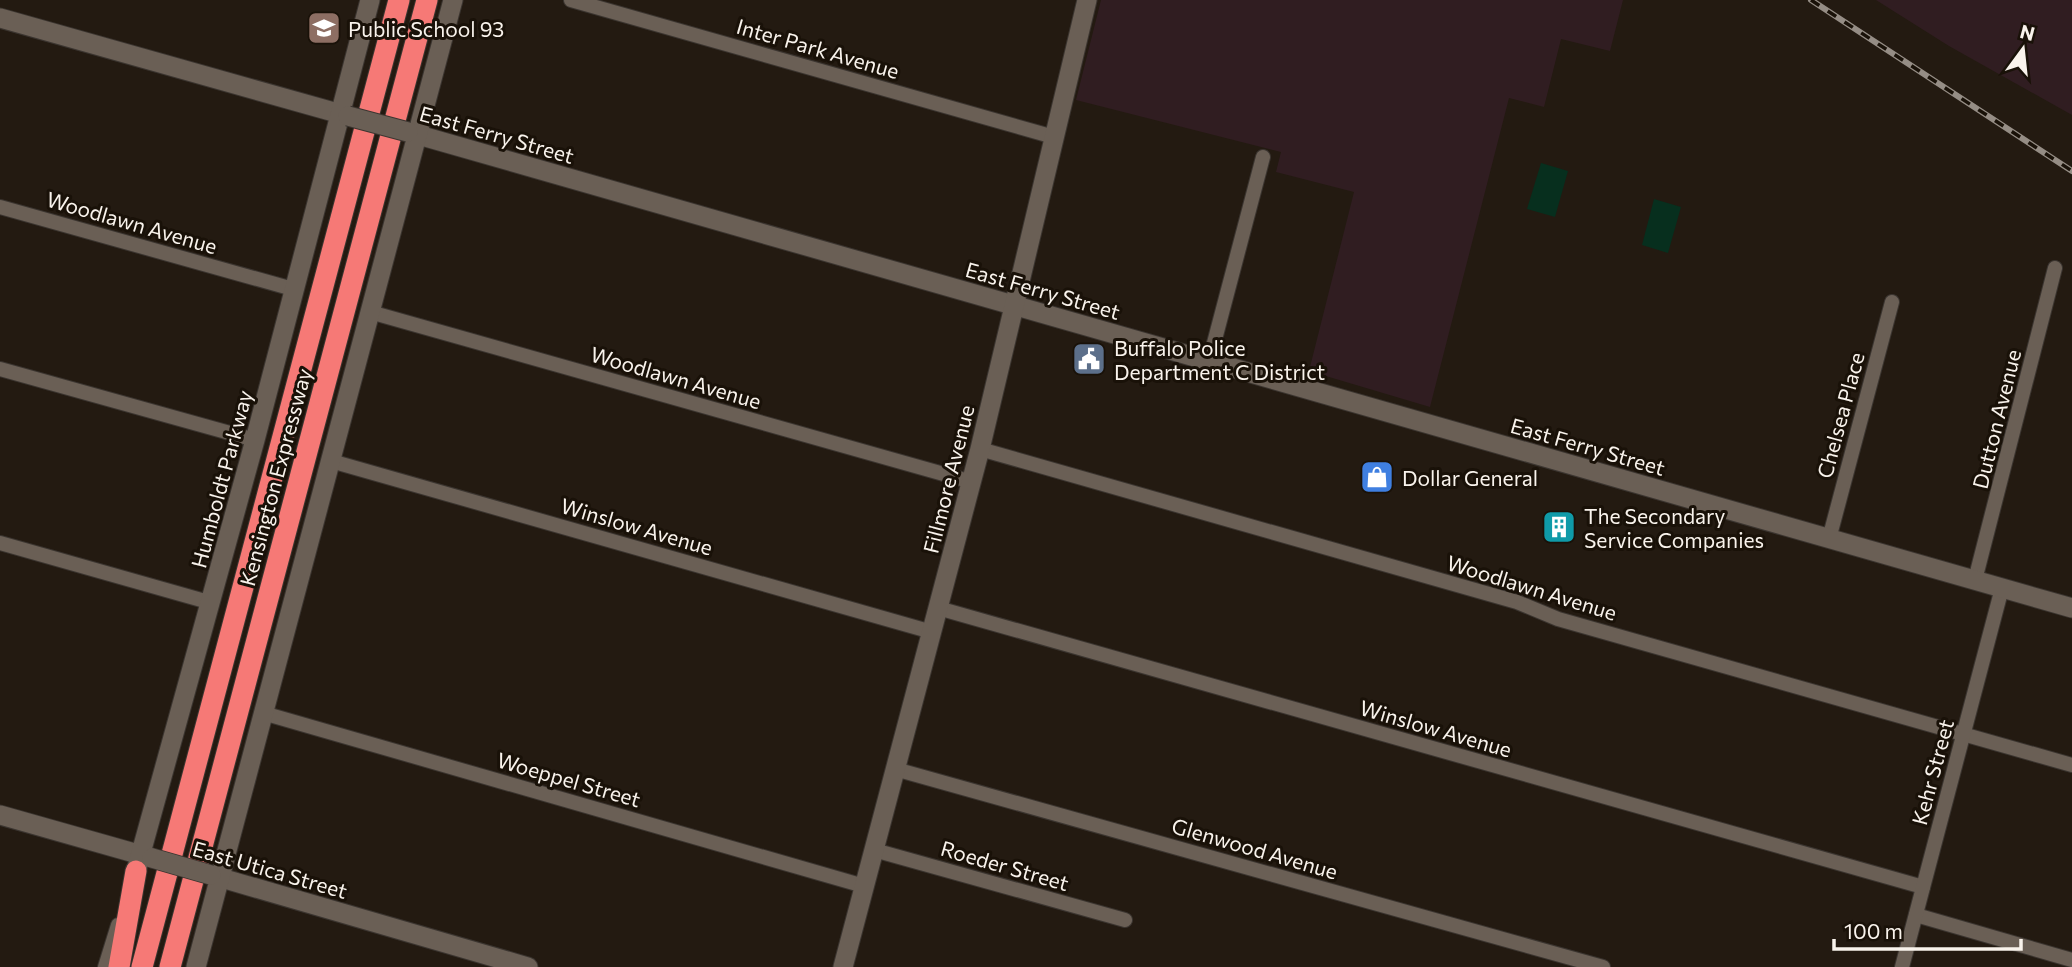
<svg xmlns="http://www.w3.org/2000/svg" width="2072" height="967" viewBox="0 0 2072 967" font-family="Commissioner,sans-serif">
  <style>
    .industrial { fill: #301d21 }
    .green { fill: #072f1e }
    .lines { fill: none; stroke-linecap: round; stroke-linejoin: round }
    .minor-casing { stroke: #3b3530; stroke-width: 16 }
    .tertiary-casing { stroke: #3b3530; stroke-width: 21 }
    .motorway-casing { stroke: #3b3530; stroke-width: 23 }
    .minor { stroke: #6a5f55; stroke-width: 14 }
    .tertiary { stroke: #6a5f55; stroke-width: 19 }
    .motorway { stroke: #f67976; stroke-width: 21 }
    .rail-casing { stroke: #958d85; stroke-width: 6 }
    .rail { stroke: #191108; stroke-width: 3.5; stroke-dasharray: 10; stroke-linecap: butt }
    .tertiary-bridge-casing { stroke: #3b3530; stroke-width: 21; stroke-linecap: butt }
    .tertiary-bridge { stroke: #6a5f55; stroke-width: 19 }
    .labels { text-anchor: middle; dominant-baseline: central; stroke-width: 6; stroke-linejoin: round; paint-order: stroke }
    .poi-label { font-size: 21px; fill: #f9f3ec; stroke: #191108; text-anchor: start }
    .street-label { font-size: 21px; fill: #f9f3ec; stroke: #191108 }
  </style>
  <rect width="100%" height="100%" fill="#231a11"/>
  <g class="industrial">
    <polygon points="1101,0 1623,0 1610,51 1561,39 1544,107 1509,98 1430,407 1309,371 1354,192 1276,172 1281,152 1076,100"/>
    <polygon points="1876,0 2072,0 2072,115 1949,46"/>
  </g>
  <g class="green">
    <polygon points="1541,163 1568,171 1555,217 1527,209"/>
    <polygon points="1654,199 1681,207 1668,253 1642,245"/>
  </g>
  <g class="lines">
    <defs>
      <g id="minor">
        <polyline points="571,0 1054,137"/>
        <polyline points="0,207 293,289"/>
        <polyline points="370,312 972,482"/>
        <polyline points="1209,362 1263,157"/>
        <polyline points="0,369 255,440"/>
        <polyline points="980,449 1517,602 1558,619 2072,765"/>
        <polyline points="331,461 932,632"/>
        <polyline points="1829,539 1892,302"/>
        <polyline points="0,543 212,603"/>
        <polyline points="1975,580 2055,268"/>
        <polyline points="938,608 1923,887"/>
        <polyline points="263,713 864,886"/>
        <polyline points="895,769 1603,967"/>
        <polyline points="874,850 1125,920"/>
        <polyline points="1916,915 2072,960"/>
        <polyline points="105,967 118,925"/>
        <polyline points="1902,967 2002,588"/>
      </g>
      <g id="tertiary">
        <polyline points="0,18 348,116"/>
        <polyline points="408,132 2072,608"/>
        <polyline points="0,815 152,858"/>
        <polyline points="136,871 255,440 370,0"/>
        <polyline points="211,875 528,967"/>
        <polyline points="196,967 453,0"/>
        <polyline points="843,967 980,449 1087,0"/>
      </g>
      <g id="motorway">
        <polyline points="119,967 136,871"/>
        <polyline points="142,967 399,0"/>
        <polyline points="170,967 427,0"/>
      </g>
    </defs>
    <use href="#minor" class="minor-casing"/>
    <use href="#tertiary" class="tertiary-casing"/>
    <use href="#motorway" class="motorway-casing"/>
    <use href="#minor" class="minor"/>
    <use href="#tertiary" class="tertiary"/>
    <use href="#motorway" class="motorway"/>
    <defs>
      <polyline id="rail" points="1811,0 2072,171"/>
    </defs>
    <use href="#rail" class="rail-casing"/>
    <use href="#rail" class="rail"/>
    <defs>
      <g id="tertiary-bridge">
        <polyline points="348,116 408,132"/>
        <polyline points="152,858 211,875"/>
      </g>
    </defs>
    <use href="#tertiary-bridge" class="tertiary-bridge-casing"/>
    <use href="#tertiary-bridge" class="tertiary-bridge"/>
  </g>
  <defs>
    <symbol id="school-square" viewBox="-11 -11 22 22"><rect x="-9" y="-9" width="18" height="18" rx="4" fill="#8d6e63" stroke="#191108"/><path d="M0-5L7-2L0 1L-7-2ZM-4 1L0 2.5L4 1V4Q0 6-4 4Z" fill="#fff"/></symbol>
    <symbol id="civic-square" viewBox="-11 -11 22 22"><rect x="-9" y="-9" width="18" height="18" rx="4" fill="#5c6f8a" stroke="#191108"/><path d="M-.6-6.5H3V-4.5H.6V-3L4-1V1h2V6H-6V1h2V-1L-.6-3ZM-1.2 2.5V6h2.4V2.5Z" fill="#fff"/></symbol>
    <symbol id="shop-square" viewBox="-11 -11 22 22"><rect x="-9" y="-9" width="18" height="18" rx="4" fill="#3f7fe0" stroke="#191108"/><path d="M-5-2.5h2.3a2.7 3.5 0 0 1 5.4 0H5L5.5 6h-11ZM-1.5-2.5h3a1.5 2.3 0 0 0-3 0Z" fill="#fff"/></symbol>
    <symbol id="building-square" viewBox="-11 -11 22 22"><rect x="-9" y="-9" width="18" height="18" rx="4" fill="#0f9aa8" stroke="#191108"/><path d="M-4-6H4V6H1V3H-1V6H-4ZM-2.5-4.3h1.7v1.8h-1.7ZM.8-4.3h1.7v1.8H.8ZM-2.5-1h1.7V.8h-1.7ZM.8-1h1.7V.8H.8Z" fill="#fff"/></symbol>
  </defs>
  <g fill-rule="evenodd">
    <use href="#school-square" x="305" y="9" width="38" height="38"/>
    <use href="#civic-square" x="1070" y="340" width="38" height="38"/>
    <use href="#shop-square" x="1358" y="458" width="38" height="38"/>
    <use href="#building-square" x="1540" y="508" width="38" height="38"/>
  </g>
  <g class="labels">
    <g class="poi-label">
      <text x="348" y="28">Public School 93</text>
      <text x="1114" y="347">Buffalo Police<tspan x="1114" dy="24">Department C District</tspan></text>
      <text x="1402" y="477">Dollar General</text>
      <text x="1584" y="515">The Secondary<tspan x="1584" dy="24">Service Companies</tspan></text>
    </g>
    <g class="street-label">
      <text transform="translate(818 48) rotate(16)">Inter Park Avenue</text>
      <text transform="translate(497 134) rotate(16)">East Ferry Street</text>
      <text transform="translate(132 222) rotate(16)">Woodlawn Avenue</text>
      <text transform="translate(1043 290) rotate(16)">East Ferry Street</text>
      <text transform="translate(676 377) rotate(16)">Woodlawn Avenue</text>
      <text transform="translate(1840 415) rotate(-75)">Chelsea Place</text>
      <text transform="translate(1996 419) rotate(-76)">Dutton Avenue</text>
      <text transform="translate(1588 446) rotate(16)">East Ferry Street</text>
      <text transform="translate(275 477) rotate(-75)">Kensington Expressway</text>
      <text transform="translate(221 479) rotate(-75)">Humboldt Parkway</text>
      <text transform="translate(948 479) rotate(-76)">Fillmore Avenue</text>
      <text transform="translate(637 526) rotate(16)">Winslow Avenue</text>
      <text transform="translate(1532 587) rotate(17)">Woodlawn Avenue</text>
      <text transform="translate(1436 728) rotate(16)">Winslow Avenue</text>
      <text transform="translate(1932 772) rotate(-75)">Kehr Street</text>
      <text transform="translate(569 779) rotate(16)">Woeppel Street</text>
      <text transform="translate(1255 848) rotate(16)">Glenwood Avenue</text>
      <text transform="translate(1005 865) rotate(16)">Roeder Street</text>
      <text transform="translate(270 869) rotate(16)">East Utica Street</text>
    </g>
  </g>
  <g transform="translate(2023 49) rotate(15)" stroke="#191108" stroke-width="5" paint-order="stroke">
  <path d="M0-5L12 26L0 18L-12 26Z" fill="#f9f3ec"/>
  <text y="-10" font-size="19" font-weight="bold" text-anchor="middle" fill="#f9f3ec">N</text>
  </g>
  <path d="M1834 939v10h187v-10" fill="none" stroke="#f9f3ec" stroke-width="3.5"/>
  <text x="1844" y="939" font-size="21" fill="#f9f3ec" stroke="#191108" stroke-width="5" paint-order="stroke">100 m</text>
</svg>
